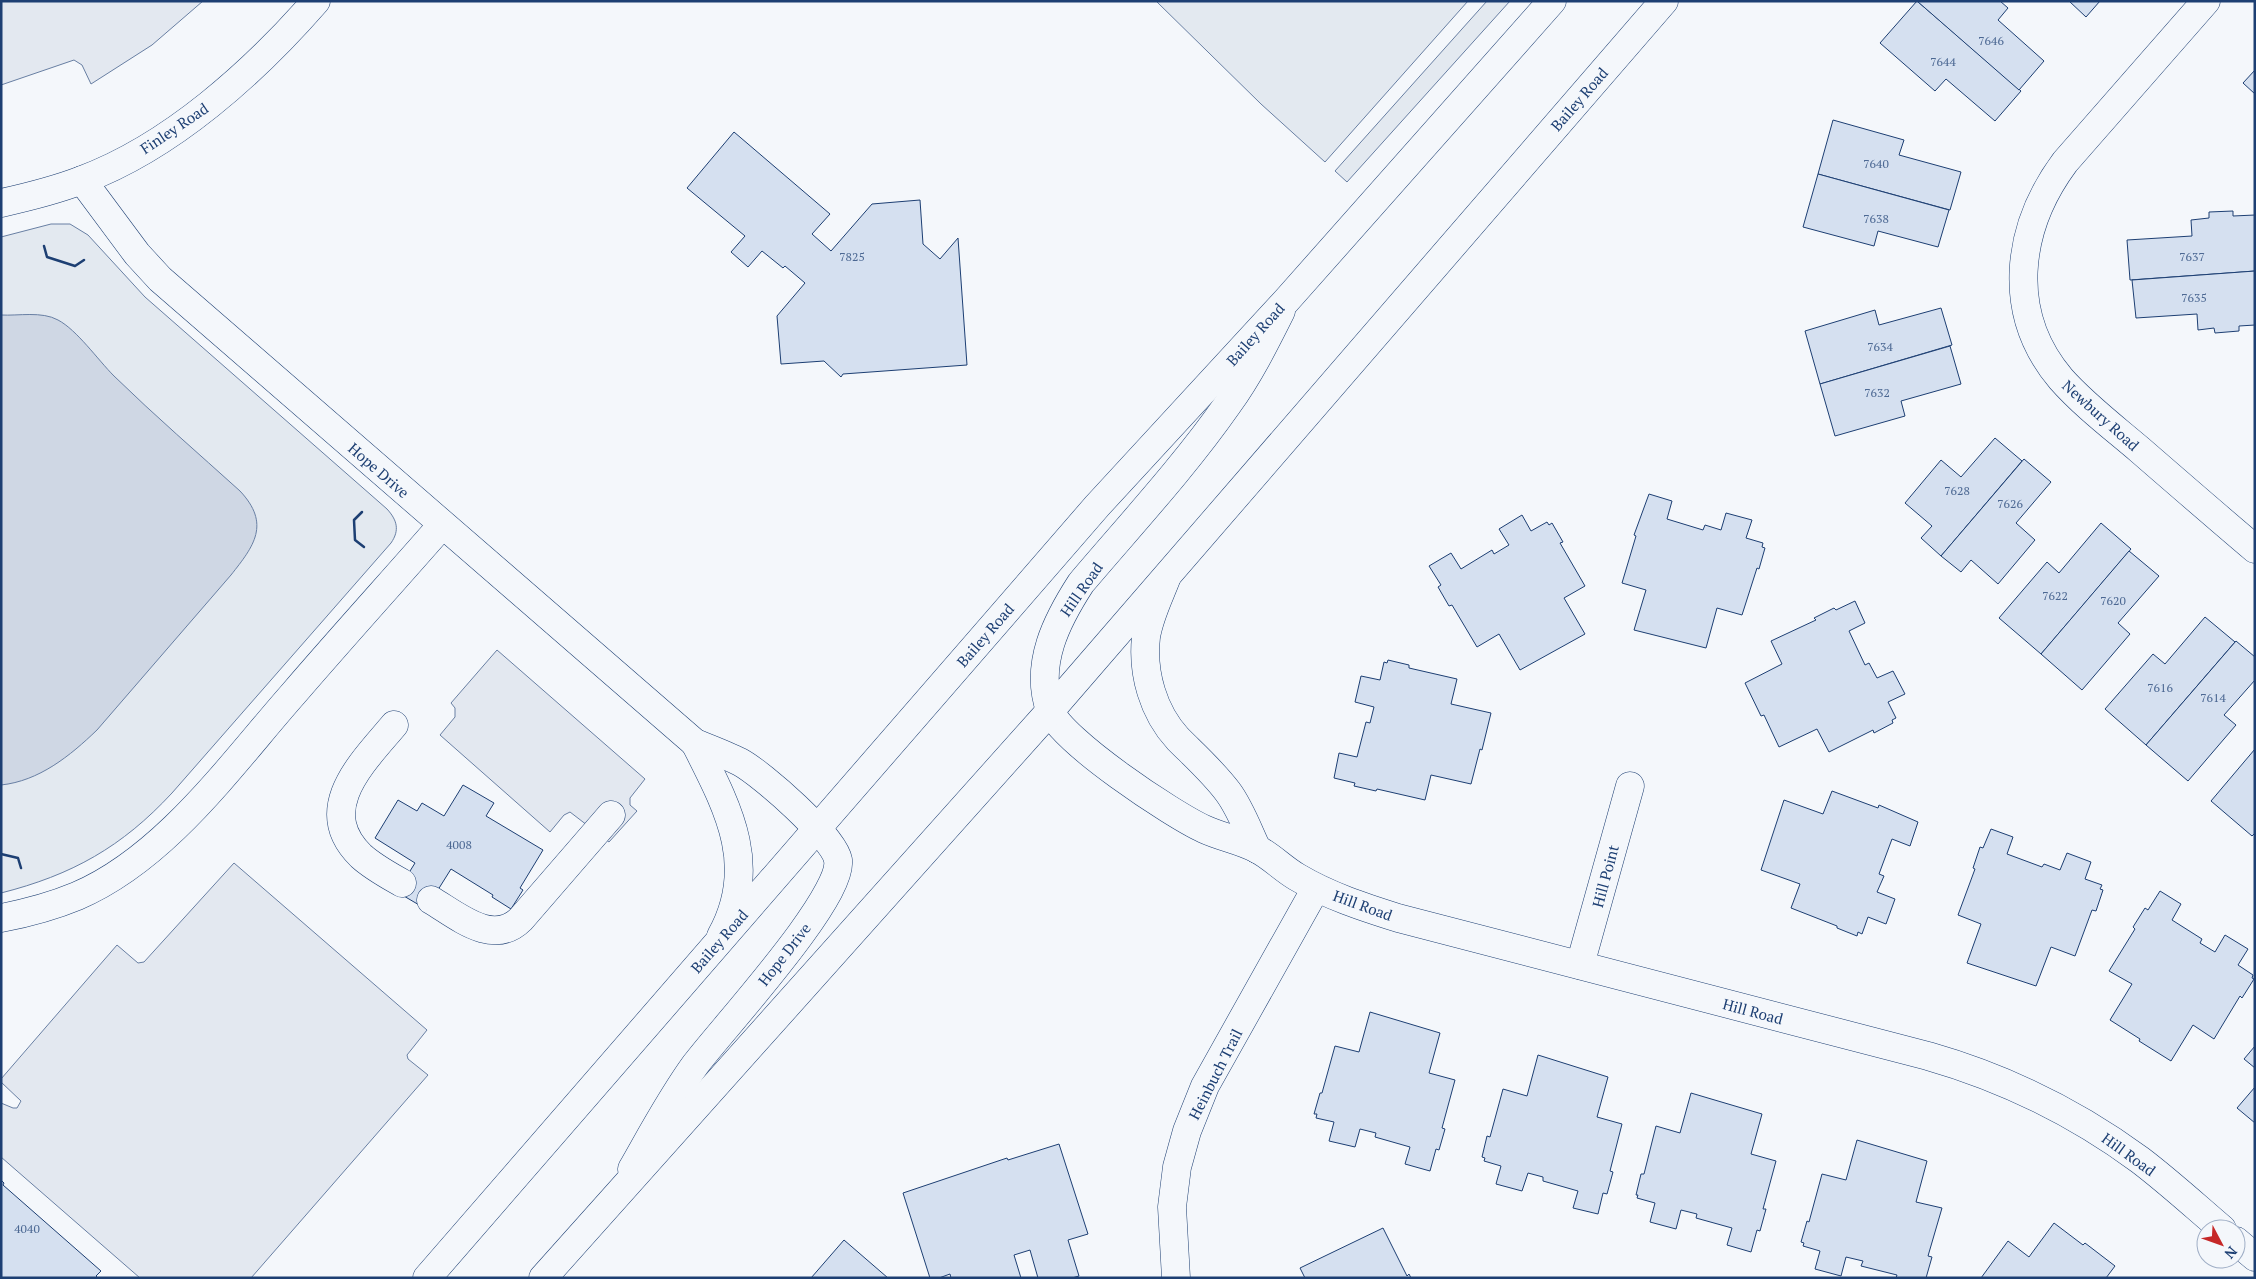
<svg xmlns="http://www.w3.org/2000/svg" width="2256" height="1279" viewBox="0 0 2256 1279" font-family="'PT Serif',serif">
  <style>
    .green { fill: #e3e9f0; stroke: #687fa3 }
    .parking { fill: #e3e8f0; stroke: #687fa3 }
    .water { fill: #cfd7e4; stroke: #687fa3 }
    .building { fill: #d5e0f0; stroke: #1d3f73 }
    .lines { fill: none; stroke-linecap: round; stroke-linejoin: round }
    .minor-casing { stroke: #1d3f73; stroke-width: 29 }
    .major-casing { stroke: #1d3f73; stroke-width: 29 }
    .minor { stroke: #f4f7fb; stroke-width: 28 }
    .major { stroke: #f4f7fb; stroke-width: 28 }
    .wall { stroke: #1d3f73; stroke-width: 2.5 }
    .labels { text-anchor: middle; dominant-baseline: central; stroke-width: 4; stroke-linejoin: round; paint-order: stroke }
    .number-label { font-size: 12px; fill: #4b6792 }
    .street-label { font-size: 15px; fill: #1d3f73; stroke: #f4f7fb }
  </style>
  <rect width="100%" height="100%" fill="#f4f7fb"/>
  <g class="green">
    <polygon points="1156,1 1468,1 1325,162 1261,104"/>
    <polygon points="1487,1 1510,1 1347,182 1335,171"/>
    <path d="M51 224H70L88 235 145 297 387 509C397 520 400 530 391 543L172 793C122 847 72 875 1 893V237Z"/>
  </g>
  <g class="parking">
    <polygon points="1,1 203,1 152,45 91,84 82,65 74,60 1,85"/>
    <polygon points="497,650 645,779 630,798 630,805 637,811 609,842 570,812 564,815 550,832 440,735 455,717 455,708 451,703"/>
    <polygon points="234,863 427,1030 407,1055 408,1059 428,1075 251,1278 140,1278 1,1157 1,1103 13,1108 17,1108 21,1101 1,1082 1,1079 117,945 138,963 144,962"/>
  </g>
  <path class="water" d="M1 315C18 316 42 311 58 320 77 330 98 360 114 376 155 416 198 453 240 491 271 524 254 546 231 575L97 730C70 756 39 781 1 785Z"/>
  <g class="building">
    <polygon points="1917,1 2021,91 1995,121 1946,79 1935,91 1880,43"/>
    <polygon points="1917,1 2000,1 2008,8 1998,20 2044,61 2019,90"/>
    <polygon points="2069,1 2100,1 2086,17"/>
    <polygon points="2255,70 2255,94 2243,83"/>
    <polygon points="1833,120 1904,140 1899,155 1961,172 1950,210 1818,174"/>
    <polygon points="734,132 830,214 812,234 831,251 872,204 920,200 923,244 940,259 958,238 967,365 843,374 841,377 824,361 781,364 777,316 805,283 785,266 783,268 762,251 748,267 731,252 745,236 687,188"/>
    <polygon points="1818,174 1949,210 1938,247 1878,231 1874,246 1803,227"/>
    <polygon points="2233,211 2233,216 2255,215 2255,271 2130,280 2127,240 2192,236 2191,220 2209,218 2209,212"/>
    <polygon points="2255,271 2255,325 2239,326 2239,331 2215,333 2214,328 2198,330 2197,314 2136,318 2132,280"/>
    <polygon points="1941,308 1952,345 1820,384 1805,331 1875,310 1879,325"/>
    <polygon points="1950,346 1961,384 1901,401 1905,416 1835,436 1820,384"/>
    <polygon points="1995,438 2022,461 1941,556 1921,538 1932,526 1905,503 1941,460 1961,477"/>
    <polygon points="2024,459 2051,482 2016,523 2035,540 1998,584 1971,560 1961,572 1941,556"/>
    <polygon points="1649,494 1672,501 1667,519 1703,530 1705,525 1721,530 1726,513 1752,520 1746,538 1763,543 1762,547 1765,548 1759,569 1757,568 1742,615 1717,608 1706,648 1634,630 1646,590 1622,583 1636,536 1634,535"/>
    <polygon points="1522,515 1531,531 1547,522 1549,525 1552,523 1563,542 1560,543 1585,586 1564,598 1585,634 1520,670 1499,634 1477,647 1452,605 1449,606 1438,587 1441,585 1429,566 1451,553 1461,569 1492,550 1494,554 1509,545 1499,529"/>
    <polygon points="2101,523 2131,549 2041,654 1999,618 2047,562 2059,573"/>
    <polygon points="2129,551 2159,576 2118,623 2130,634 2082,690 2041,654"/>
    <polygon points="1855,601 1865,623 1849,631 1865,665 1869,663 1877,678 1893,671 1905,694 1888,702 1896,718 1892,720 1893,723 1874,733 1873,730 1829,752 1817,729 1779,747 1764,715 1761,716 1745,683 1782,664 1771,641 1816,620 1814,618 1834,608 1836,610"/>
    <polygon points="2205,617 2235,642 2146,745 2105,709 2153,654 2165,664"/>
    <polygon points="2236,641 2255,657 2255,680 2224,715 2236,725 2188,781 2146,745"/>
    <polygon points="1388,660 1409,665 1409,668 1457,679 1451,704 1491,713 1482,750 1480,749 1471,784 1431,775 1425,800 1377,789 1376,791 1354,786 1355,783 1334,778 1339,753 1357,757 1366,722 1370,723 1374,707 1355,702 1361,676 1380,680 1384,662 1387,663"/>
    <polygon points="2255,749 2255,833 2252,836 2211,801"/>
    <polygon points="463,785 494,803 486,816 543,850 520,888 523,890 511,909 492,897 493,895 451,869 426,909 397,892 415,863 375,838 398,800 417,811 422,803 444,816"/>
    <polygon points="1832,791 1878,808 1879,805 1918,822 1910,846 1892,839 1879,874 1884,876 1877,892 1895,899 1886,924 1868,917 1862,934 1858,932 1857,936 1837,928 1837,926 1791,908 1800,884 1761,870 1784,800 1823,814"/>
    <polygon points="1991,829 2013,837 2007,854 2042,867 2044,864 2060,870 2067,853 2091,862 2085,879 2102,885 2100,889 2103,890 2096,911 2092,910 2075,956 2051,947 2036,986 1967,963 1981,924 1958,915 1975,869 1973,868 1980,847 1983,848"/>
    <polygon points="2160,891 2181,904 2172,920 2202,939 2200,943 2215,952 2225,935 2248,949 2238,965 2253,975 2252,978 2254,979 2242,998 2240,996 2214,1039 2193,1025 2171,1061 2139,1041 2140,1039 2110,1020 2132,984 2109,971 2135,929 2133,927 2145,908 2148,910"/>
    <polygon points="1370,1012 1440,1033 1429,1073 1455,1080 1442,1128 1445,1129 1439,1150 1436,1149 1430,1171 1405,1164 1410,1147 1375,1137 1376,1133 1360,1129 1355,1147 1329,1141 1334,1122 1316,1118 1317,1114 1314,1114 1320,1093 1322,1093 1335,1046 1359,1052"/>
    <polygon points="2255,1046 2255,1068 2244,1059"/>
    <polygon points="1538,1055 1608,1077 1597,1117 1622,1124 1610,1171 1613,1172 1607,1194 1603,1193 1598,1214 1573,1208 1578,1191 1543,1181 1543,1177 1528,1173 1522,1191 1496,1184 1501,1166 1484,1161 1485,1158 1482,1157 1487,1136 1490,1137 1503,1089 1527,1096"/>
    <polygon points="2255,1087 2255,1123 2237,1108"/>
    <polygon points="1691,1093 1762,1114 1751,1154 1776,1161 1763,1209 1766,1209 1760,1231 1757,1230 1751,1252 1727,1245 1732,1228 1696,1218 1697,1214 1681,1210 1676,1229 1650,1222 1655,1203 1637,1198 1638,1195 1636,1195 1641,1174 1644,1174 1656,1126 1680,1133"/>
    <polygon points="1857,1140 1927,1161 1916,1202 1942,1208 1928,1256 1932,1257 1926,1278 1896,1278 1897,1275 1861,1266 1863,1261 1846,1257 1841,1276 1815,1269 1820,1251 1803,1246 1804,1243 1801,1242 1807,1221 1809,1222 1822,1174 1846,1180"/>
    <polygon points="1059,1144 1088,1234 1068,1240 1079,1276 1072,1278 1038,1278 1030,1250 1014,1255 1021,1278 951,1278 950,1274 939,1278 930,1278 903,1193 1007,1158 1008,1160"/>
    <polygon points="1,1180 4,1183 3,1185 101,1271 96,1276 98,1278 1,1278"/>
    <polygon points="2054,1223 2083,1245 2085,1243 2115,1266 2106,1278 1981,1278 2008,1241 2029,1257"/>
    <polygon points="1383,1228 1407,1276 1409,1274 1411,1278 1305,1278 1300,1268"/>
    <polygon points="844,1240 888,1278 811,1278"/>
  </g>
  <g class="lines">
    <defs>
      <g id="minor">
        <path d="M2206 1 2065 162C2016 228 2005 313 2061 379 2084 405 2113 427 2140 450 2178 483 2216 516 2255 549"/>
        <path d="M82 180 137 254 160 279 695 743C710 749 726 755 740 762 762 774 834 837 838 860 844 897 722 1029 695 1065 671 1098 652 1134 632 1169"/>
        <path d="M1 203C28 197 56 190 82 180 171 147 254 72 316 1"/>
        <path d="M1281 311C1265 343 1249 375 1228 404 1184 467 1131 524 1081 583 1057 620 1034 664 1050 710 1060 740 1173 815 1204 829 1221 837 1240 840 1257 849 1271 856 1283 869 1297 877 1329 896 1363 907 1398 918L1928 1056C2005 1078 2076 1113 2140 1160 2169 1182 2195 1206 2222 1229"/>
        <path d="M1166 579C1159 597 1149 617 1146 637 1142 673 1153 712 1178 739 1195 756 1213 772 1228 792 1240 808 1248 830 1257 849"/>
        <path d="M394 725C363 762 313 809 361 856 373 867 388 875 402 883"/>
        <path d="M695 743C728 808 760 866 721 936"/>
        <path d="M431 900C458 916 493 947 521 919L611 815"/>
        <path d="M1 918C27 913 53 906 77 896 166 858 232 763 294 693 343 636 393 581 442 525"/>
        <polyline points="1580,965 1630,786"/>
        <polyline points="2236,1241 2255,1257"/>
        <polyline points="1176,1278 1172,1207 1177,1167 1187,1131 1205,1086 1316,888"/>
      </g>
      <g id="major">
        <polyline points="427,1278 1097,506 1286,301 1552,1"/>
        <polyline points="543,1278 1050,711 1664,1"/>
      </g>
    </defs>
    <use href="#minor" class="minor-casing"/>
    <use href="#major" class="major-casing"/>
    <use href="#minor" class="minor"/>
    <use href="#major" class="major"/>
    <g class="wall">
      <polyline points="44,246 47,257 75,266 84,260"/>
      <polyline points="362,512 354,520 355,540 364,547"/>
      <polyline points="1,854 18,858 21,868"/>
    </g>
  </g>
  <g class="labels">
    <g class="number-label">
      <text x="1991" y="40">7646</text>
      <text x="1943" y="61">7644</text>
      <text x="1876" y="163">7640</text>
      <text x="1876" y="218">7638</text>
      <text x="852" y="256">7825</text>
      <text x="2192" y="256">7637</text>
      <text x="2194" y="297">7635</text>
      <text x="1880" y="346">7634</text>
      <text x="1877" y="392">7632</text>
      <text x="1957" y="490">7628</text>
      <text x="2010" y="503">7626</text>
      <text x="2055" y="595">7622</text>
      <text x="2113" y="600">7620</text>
      <text x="2160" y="687">7616</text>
      <text x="2213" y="697">7614</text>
      <text x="459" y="844">4008</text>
      <text x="27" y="1228">4040</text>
    </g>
    <g class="street-label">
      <text transform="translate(1579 99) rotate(-49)">Bailey Road</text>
      <text transform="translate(174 128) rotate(-34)">Finley Road</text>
      <text transform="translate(1255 334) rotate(-48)">Bailey Road</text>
      <text transform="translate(2101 415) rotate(42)">Newbury Road</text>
      <text transform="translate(379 470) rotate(41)">Hope Drive</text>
      <text transform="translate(1081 589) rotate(-55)">Hill Road</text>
      <text transform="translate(985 635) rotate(-49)">Bailey Road</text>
      <text transform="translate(1605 876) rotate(-75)">Hill Point</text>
      <text transform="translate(1363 905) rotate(20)">Hill Road</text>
      <text transform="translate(719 941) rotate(-49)">Bailey Road</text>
      <text transform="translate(784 954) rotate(-52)">Hope Drive</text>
      <text transform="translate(1753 1011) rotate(15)">Hill Road</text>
      <text transform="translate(1215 1074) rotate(-63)">Heinbuch Trail</text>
      <text transform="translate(2129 1154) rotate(36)">Hill Road</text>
    </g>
  </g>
  <rect width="2256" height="1279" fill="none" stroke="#1d3f73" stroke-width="5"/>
  <g transform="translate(2221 1244) rotate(131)"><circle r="24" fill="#f4f7fb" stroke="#9eadc5"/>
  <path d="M0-4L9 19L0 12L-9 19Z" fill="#c62828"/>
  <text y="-8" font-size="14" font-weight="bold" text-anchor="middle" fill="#1d3f73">N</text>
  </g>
</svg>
